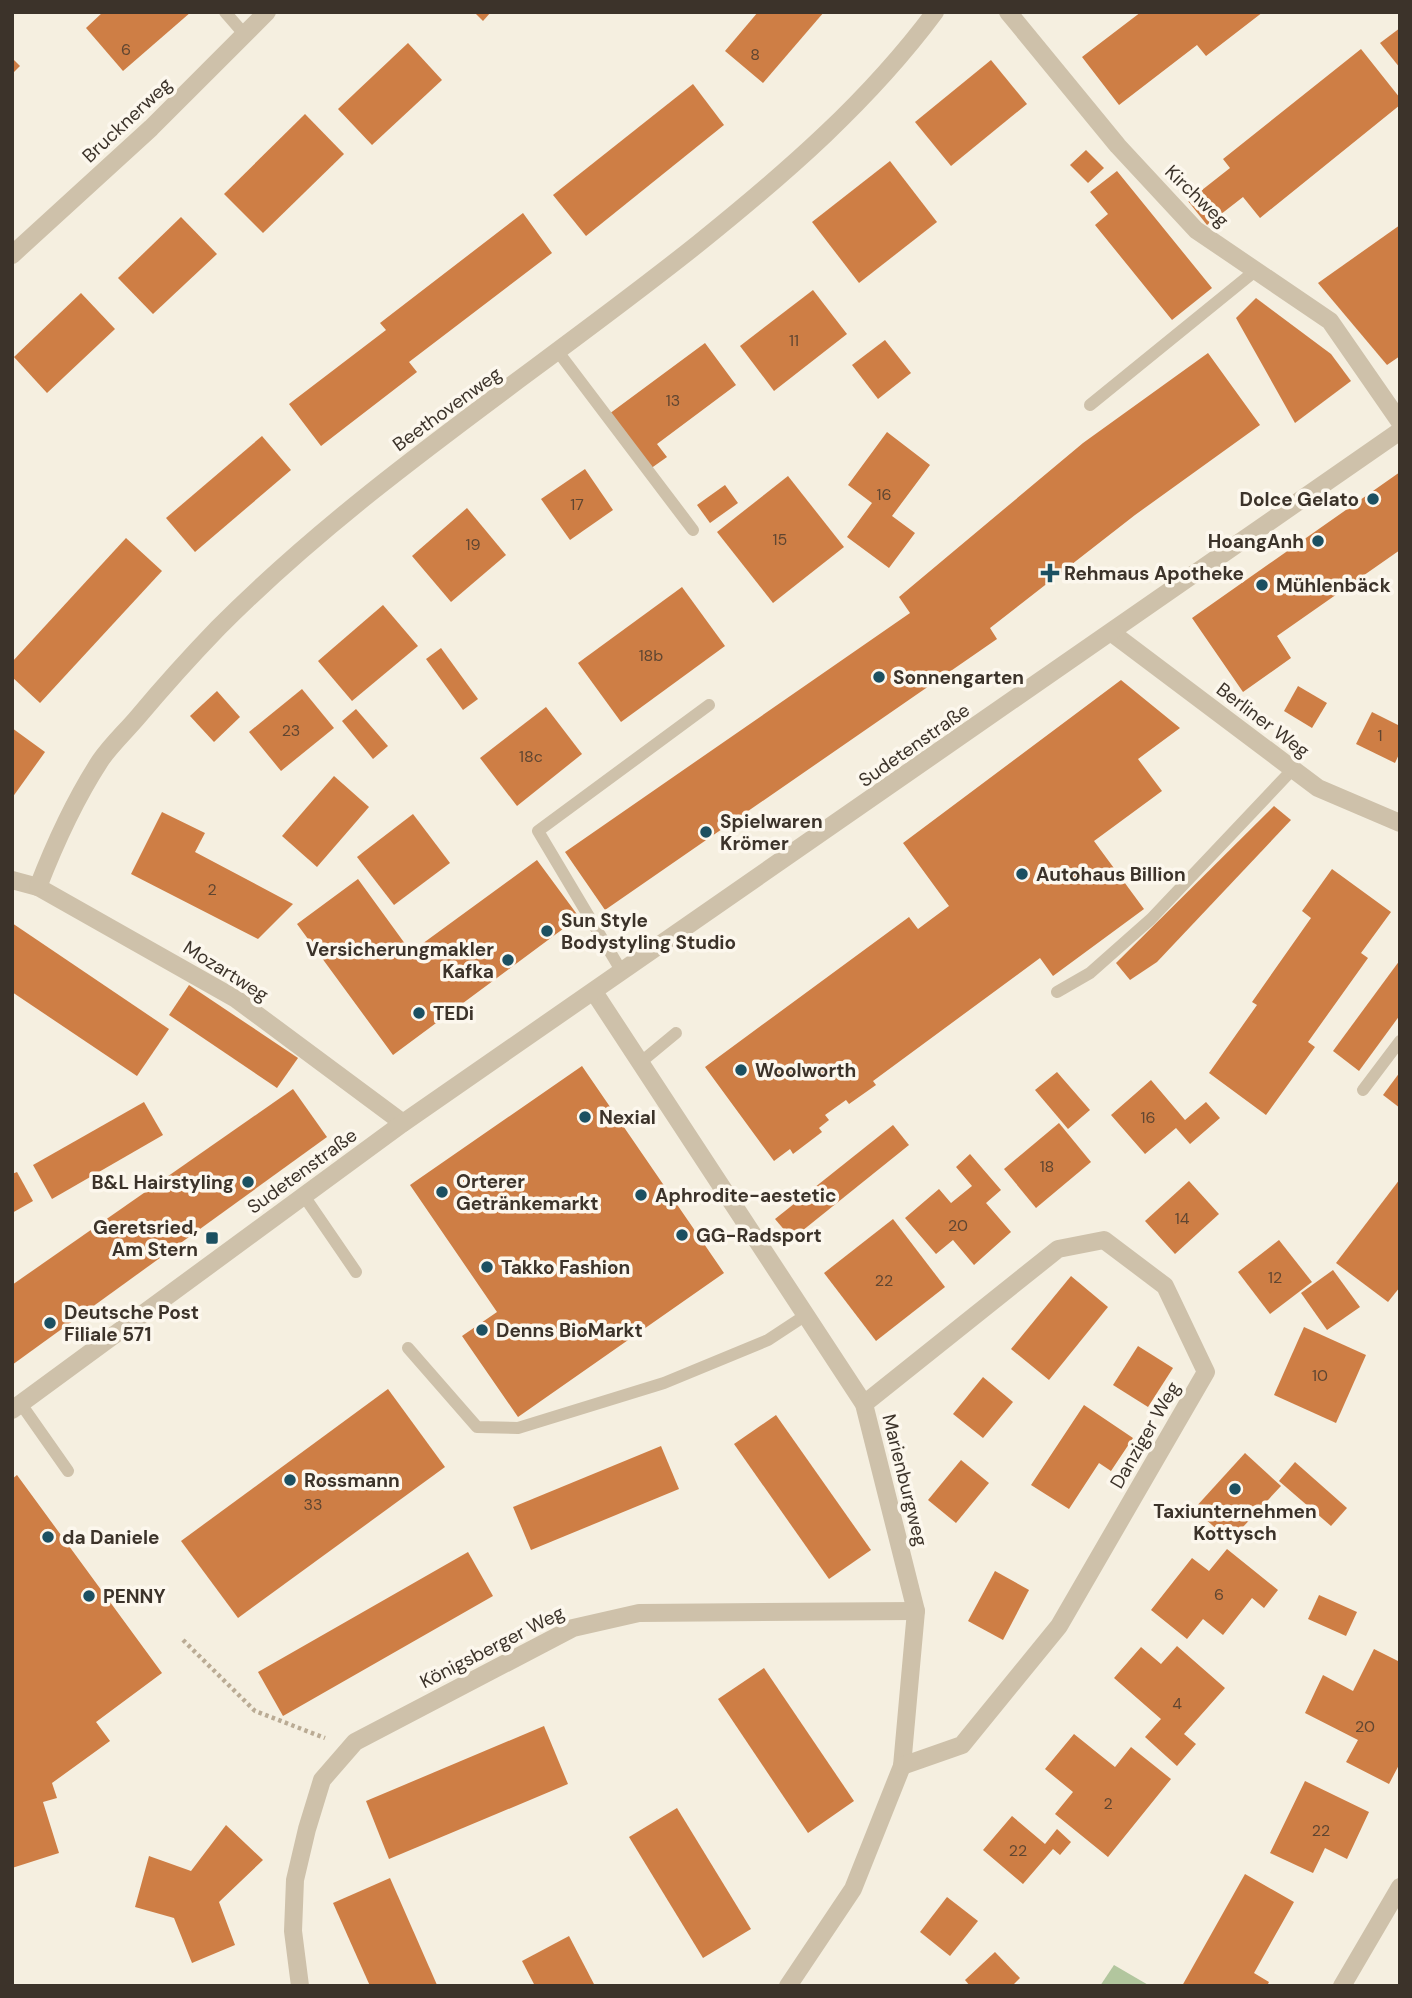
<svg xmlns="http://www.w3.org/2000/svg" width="1412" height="1998" viewBox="0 0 1412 1998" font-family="'DM Sans',sans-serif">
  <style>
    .green { fill: #b2c69e }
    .building { fill: #ce7e45 }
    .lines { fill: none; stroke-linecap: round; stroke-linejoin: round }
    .path { stroke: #baab94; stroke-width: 4.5; stroke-dasharray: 3.5 3.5; stroke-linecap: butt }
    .service { stroke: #cec1aa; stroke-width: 12 }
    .minor { stroke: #cec1aa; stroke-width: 18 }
    .tertiary { stroke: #cec1aa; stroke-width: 18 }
    .poi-dot { fill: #1c5061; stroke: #fcf7ed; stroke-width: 2.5 }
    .labels { text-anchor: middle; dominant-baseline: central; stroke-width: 7; stroke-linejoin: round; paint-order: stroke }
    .number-label { font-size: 16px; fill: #604631 }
    .street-label { font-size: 19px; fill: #3c332a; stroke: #fcf7ed }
    .poi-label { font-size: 19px; font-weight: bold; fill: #3c332a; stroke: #fcf7ed; text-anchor: start }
  </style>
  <rect width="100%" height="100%" fill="#f5efe0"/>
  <polygon class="green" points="1114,1965 1150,1986 1100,1986"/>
  <g class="building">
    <polygon points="103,12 191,12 123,71 86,28"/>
    <polygon points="474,12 491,12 483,21"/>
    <polygon points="758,12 824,12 763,83 725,51"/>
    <polygon points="1141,12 1263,12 1206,56 1197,45 1119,105 1082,57"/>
    <polygon points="1400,28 1400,68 1380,43"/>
    <polygon points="408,43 442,80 372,145 338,109"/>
    <polygon points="1361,49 1400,98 1400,105 1260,218 1243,197 1207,225 1188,201 1230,168 1223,159"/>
    <polygon points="12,58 20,66 12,74"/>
    <polygon points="991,60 1027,104 951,166 915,122"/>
    <polygon points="693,84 724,125 586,236 553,195"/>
    <polygon points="305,114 344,154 263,233 224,194"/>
    <polygon points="1086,150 1104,168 1088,183 1070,165"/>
    <polygon points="890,161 937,222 859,283 812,222"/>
    <polygon points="1117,171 1212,288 1172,320 1095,225 1108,214 1090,192"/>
    <polygon points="523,213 552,253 409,362 417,372 321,446 289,404 386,330 380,323"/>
    <polygon points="181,217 217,254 153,314 118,278"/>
    <polygon points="1400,225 1400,356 1387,365 1318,283"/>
    <polygon points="813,290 847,334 774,391 740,346"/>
    <polygon points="81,293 115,329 47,393 14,357"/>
    <polygon points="1256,298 1331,354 1351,381 1295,423 1236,318"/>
    <polygon points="885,340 911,373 878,399 852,365"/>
    <polygon points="705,343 736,385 657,444 667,457 650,469 609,414"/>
    <polygon points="1208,353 1260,425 1135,515 990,628 997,639 605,910 565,852 910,613 899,597 1083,443"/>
    <polygon points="887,432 930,465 892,516 915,533 889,568 847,537 872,503 848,485"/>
    <polygon points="262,436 291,470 195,552 166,518"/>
    <polygon points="585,469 613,510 570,540 541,499"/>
    <polygon points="1400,472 1400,550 1277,636 1291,658 1243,692 1192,618"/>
    <polygon points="788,476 844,547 773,603 717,532"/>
    <polygon points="725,485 738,503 710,523 697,505"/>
    <polygon points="467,508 506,555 451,602 412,556"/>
    <polygon points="126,538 162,571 40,703 12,677 12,662"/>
    <polygon points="682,587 725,646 621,722 578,663"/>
    <polygon points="383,605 418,646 352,701 318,661"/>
    <polygon points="441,648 478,699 463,710 426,659"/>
    <polygon points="1121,680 1180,728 1138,759 1162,791 1094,841 1144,909 1053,976 1040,958 873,1081 876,1085 849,1104 846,1100 825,1115 829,1120 819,1128 822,1132 793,1154 790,1149 774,1161 705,1067 909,917 918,929 949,906 903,843"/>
    <polygon points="1298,686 1327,703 1312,728 1284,711"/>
    <polygon points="302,689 334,728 281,771 249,732"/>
    <polygon points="217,691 240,717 214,742 190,716"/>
    <polygon points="546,707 582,754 517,806 480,758"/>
    <polygon points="356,709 388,746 373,759 342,721"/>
    <polygon points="1372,712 1400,726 1400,752 1395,763 1356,744"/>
    <polygon points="12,728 45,752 12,798"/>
    <polygon points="334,776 369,807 317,867 282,836"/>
    <polygon points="1274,806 1291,820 1157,962 1130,980 1116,963"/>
    <polygon points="162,812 205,833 195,852 293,904 258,939 131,874"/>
    <polygon points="413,814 450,863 394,905 357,857"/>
    <polygon points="537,860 579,917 393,1055 297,924 358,879 411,952"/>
    <polygon points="1332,869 1391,912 1361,953 1368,958 1308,1042 1315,1047 1266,1115 1209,1073 1257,1005 1252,1002 1311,918 1302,911"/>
    <polygon points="12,923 169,1029 137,1076 12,992"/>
    <polygon points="1400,960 1400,1015 1359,1071 1333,1051"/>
    <polygon points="189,985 298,1058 277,1088 169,1015"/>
    <polygon points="582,1066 724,1273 518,1417 462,1336 497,1312 410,1185"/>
    <polygon points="1057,1072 1090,1110 1068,1129 1035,1090"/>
    <polygon points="1400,1072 1400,1108 1383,1095"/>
    <polygon points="1151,1080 1185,1120 1206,1102 1220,1118 1190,1144 1176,1128 1145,1154 1111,1115"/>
    <polygon points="293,1089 327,1137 12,1365 12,1285"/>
    <polygon points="144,1102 163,1135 52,1199 33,1165"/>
    <polygon points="1059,1123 1091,1162 1036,1208 1004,1169"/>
    <polygon points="893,1125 909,1145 792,1239 775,1219"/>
    <polygon points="970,1154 1001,1190 986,1203 1011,1232 974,1265 953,1240 936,1254 905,1218 939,1189 951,1203 972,1186 956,1167"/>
    <polygon points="17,1172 33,1201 12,1213 12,1174"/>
    <polygon points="1400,1179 1400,1287 1388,1302 1336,1263"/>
    <polygon points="1189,1181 1219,1214 1175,1254 1145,1221"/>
    <polygon points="893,1219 945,1287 876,1341 824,1273"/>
    <polygon points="1279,1240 1312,1282 1270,1314 1238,1272"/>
    <polygon points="1333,1270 1360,1307 1327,1330 1301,1293"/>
    <polygon points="1071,1276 1108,1307 1049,1380 1011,1349"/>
    <polygon points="1304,1327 1366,1355 1336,1423 1274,1395"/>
    <polygon points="1138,1346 1173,1368 1148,1407 1113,1385"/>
    <polygon points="983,1377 1013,1402 983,1438 953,1414"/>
    <polygon points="388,1389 445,1467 238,1618 181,1541"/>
    <polygon points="1084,1405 1133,1438 1111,1471 1099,1463 1069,1509 1031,1485"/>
    <polygon points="776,1415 871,1550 829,1579 734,1444"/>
    <polygon points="661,1446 679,1489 531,1550 513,1507"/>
    <polygon points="1245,1453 1281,1486 1230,1541 1194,1509"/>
    <polygon points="961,1460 989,1483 956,1523 928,1500"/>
    <polygon points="1295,1462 1347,1508 1331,1526 1279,1481"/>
    <polygon points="17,1475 162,1673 96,1722 110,1741 52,1783 57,1798 43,1802 59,1853 12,1868 12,1479"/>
    <polygon points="1227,1549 1278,1590 1264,1608 1252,1598 1223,1635 1203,1619 1187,1639 1151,1610 1192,1558 1209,1571"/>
    <polygon points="468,1552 493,1596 283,1716 258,1672"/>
    <polygon points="995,1571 1029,1590 1003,1640 968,1621"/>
    <polygon points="1319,1595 1357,1612 1346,1636 1308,1619"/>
    <polygon points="1177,1646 1225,1688 1184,1734 1196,1744 1177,1766 1145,1737 1161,1719 1114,1678 1141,1647 1161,1664"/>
    <polygon points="1374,1649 1400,1662 1400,1763 1389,1784 1346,1762 1358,1740 1305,1713 1323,1675 1353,1691"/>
    <polygon points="764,1668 854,1801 808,1833 718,1699"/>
    <polygon points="544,1726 568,1784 389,1859 366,1801"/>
    <polygon points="1074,1734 1115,1767 1131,1747 1171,1779 1108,1857 1055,1814 1073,1792 1045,1769"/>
    <polygon points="1305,1781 1369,1812 1347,1859 1325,1848 1313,1873 1270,1853"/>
    <polygon points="677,1808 751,1929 703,1958 629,1837"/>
    <polygon points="1012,1816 1045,1844 1057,1829 1071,1842 1060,1855 1053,1849 1023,1884 983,1850"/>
    <polygon points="226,1825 263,1860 219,1902 235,1945 192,1963 174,1918 135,1907 149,1856 191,1871"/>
    <polygon points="1245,1874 1294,1902 1254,1973 1269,1982 1267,1986 1182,1986"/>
    <polygon points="390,1878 437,1985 436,1986 370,1986 333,1903"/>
    <polygon points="947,1897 978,1921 950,1956 920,1932"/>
    <polygon points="569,1936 595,1986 535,1986 522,1961"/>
    <polygon points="995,1952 1020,1978 1012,1986 970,1986 965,1980"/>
  </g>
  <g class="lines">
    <polyline class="path" points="183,1640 255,1711 325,1738"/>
    <g class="service">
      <polyline points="225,12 245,35"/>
      <polyline points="559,353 693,530"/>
      <polyline points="1090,405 1255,271"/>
      <polyline points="622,972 538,831 709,705"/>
      <polyline points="1057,992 1090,973 1151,919 1293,769"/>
      <polyline points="641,1062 676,1033"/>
      <polyline points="1363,1090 1400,1041"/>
      <polyline points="304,1196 356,1272"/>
      <polyline points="408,1348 477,1427 518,1428 664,1383 768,1340 806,1315"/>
      <polyline points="21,1404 68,1471"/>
    </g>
    <g class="minor">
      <polyline points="1008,12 1118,146 1196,230 1330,321 1400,422"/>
      <polyline points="12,255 151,128 267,12"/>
      <polyline points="1112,633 1318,788 1400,823"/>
      <polyline points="12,880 38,887 236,999 403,1123"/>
      <path d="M38 887C55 843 74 801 100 761 110 746 125 732 137 718 163 687 190 657 218 628 362 483 539 371 699 243 786 173 869 101 935 12"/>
      <polyline points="594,992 864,1404 916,1611 902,1766 853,1889 788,1986"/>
      <polyline points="864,1404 1058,1249 1104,1240 1165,1286 1206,1372 1059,1626 962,1745 902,1766"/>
      <polyline points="300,1986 293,1931 295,1880 307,1829 322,1780 355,1742 573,1628 639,1613 916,1611"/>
      <polyline points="1342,1986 1400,1887"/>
    </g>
    <polyline class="tertiary" points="12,1410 403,1123 1400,431"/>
  </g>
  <g class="poi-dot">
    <circle cx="1373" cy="499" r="7"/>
    <circle cx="1318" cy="541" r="7"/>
    <path d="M1046.5 562.5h7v7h7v7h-7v7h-7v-7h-7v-7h7z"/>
    <circle cx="1262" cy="585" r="7"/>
    <circle cx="879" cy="677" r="7"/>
    <circle cx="706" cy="832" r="7"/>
    <circle cx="1022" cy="874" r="7"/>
    <circle cx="547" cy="931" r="7"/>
    <circle cx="508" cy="960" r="7"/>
    <circle cx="419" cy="1013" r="7"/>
    <circle cx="741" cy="1070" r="7"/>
    <circle cx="585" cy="1117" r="7"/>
    <circle cx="248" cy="1182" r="7"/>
    <circle cx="442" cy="1192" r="7"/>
    <circle cx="641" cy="1195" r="7"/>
    <circle cx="682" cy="1235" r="7"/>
    <rect x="205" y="1231" width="14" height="14" rx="3.5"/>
    <circle cx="487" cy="1267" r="7"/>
    <circle cx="50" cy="1323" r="7"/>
    <circle cx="482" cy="1330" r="7"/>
    <circle cx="290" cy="1480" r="7"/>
    <circle cx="1235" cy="1489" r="7"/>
    <circle cx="48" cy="1537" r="7"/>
    <circle cx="89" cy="1596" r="7"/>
  </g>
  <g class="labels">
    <g class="number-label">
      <text x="126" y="49">6</text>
      <text x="755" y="54">8</text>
      <text x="794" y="340">11</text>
      <text x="673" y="400">13</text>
      <text x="884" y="494">16</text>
      <text x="577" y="504">17</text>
      <text x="780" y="539">15</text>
      <text x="473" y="544">19</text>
      <text x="651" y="655">18b</text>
      <text x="291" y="730">23</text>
      <text x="1380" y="735">1</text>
      <text x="531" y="756">18c</text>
      <text x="212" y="889">2</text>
      <text x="1148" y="1117">16</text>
      <text x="1047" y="1166">18</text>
      <text x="1182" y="1218">14</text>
      <text x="958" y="1225">20</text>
      <text x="1275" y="1277">12</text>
      <text x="884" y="1280">22</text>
      <text x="1320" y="1375">10</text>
      <text x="313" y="1504">33</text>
      <text x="1219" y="1594">6</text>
      <text x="1177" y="1703">4</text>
      <text x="1365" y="1726">20</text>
      <text x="1108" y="1803">2</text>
      <text x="1321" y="1830">22</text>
      <text x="1018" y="1850">22</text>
    </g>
    <g class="street-label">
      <text transform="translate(127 120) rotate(-43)">Brucknerweg</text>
      <text transform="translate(1197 196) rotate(44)">Kirchweg</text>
      <text transform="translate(447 409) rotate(-36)">Beethovenweg</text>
      <text transform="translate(1263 720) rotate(37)">Berliner Weg</text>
      <text transform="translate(914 745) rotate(-35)">Sudetenstraße</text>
      <text transform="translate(226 971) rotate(32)">Mozartweg</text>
      <text transform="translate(302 1171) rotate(-36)">Sudetenstraße</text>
      <text transform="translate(1145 1435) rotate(-60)">Danziger Weg</text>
      <text transform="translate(905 1480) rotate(76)">Marienburgweg</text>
      <text transform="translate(492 1647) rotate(-27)">Königsberger Weg</text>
    </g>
    <g class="poi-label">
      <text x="1359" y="499" text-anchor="end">Dolce Gelato</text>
      <text x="1304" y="541" text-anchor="end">HoangAnh</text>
      <text x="1064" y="573">Rehmaus Apotheke</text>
      <text x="1276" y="585">Mühlenbäck</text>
      <text x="893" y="677">Sonnengarten</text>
      <text x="720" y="821">Spielwaren<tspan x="720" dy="22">Krömer</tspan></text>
      <text x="1036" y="874">Autohaus Billion</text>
      <text x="561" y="920">Sun Style<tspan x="561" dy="22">Bodystyling Studio</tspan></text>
      <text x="494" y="949" text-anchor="end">Versicherungmakler<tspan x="494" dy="22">Kafka</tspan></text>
      <text x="433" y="1013">TEDi</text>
      <text x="755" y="1070">Woolworth</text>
      <text x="599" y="1117">Nexial</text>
      <text x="456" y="1181">Orterer<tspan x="456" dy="22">Getränkemarkt</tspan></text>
      <text x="234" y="1182" text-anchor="end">B&amp;L Hairstyling</text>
      <text x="655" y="1195">Aphrodite-aestetic</text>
      <text x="198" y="1227" text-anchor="end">Geretsried,<tspan x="198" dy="22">Am Stern</tspan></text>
      <text x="696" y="1235">GG-Radsport</text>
      <text x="501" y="1267">Takko Fashion</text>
      <text x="64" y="1312">Deutsche Post<tspan x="64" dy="22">Filiale 571</tspan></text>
      <text x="496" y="1330">Denns BioMarkt</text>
      <text x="304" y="1480">Rossmann</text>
      <text x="1235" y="1511" text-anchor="middle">Taxiunternehmen<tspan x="1235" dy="22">Kottysch</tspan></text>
      <text x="62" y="1537">da Daniele</text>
      <text x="103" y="1596">PENNY</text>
    </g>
  </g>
  <rect width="1412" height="1998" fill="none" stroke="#3c332a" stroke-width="28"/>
</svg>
